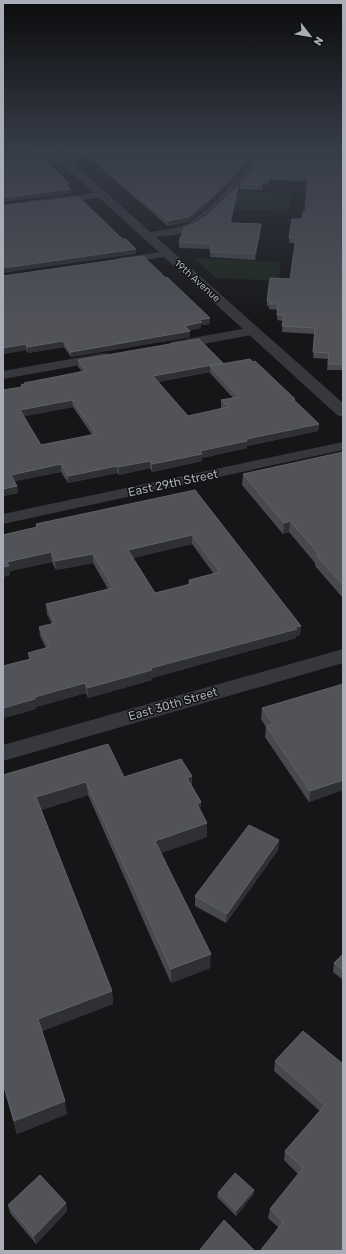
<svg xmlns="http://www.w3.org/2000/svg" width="346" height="1254" viewBox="0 0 346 1254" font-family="Rubik,sans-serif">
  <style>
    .green { fill: #1e261f }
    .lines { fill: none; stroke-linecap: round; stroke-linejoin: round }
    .minor { fill: #37383d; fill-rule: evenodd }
    .tertiary { fill: #37383d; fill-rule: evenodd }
    .wall { fill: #47494d; fill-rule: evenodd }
    .shaded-wall { fill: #2f3033 }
    .building { fill: #525359; stroke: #5f6168; fill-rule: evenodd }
    .labels { text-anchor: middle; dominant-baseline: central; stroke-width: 3; stroke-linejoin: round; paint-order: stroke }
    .far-street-label { font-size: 10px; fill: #a8adb8; stroke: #111113 }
    .street-label { font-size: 12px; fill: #a8adb8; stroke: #111113 }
  </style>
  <rect width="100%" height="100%" fill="#161618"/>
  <g class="green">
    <polygon points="235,191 291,193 289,211 218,209"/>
    <polygon points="194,258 281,262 279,281 216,278"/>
  </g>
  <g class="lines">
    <g class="minor">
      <path d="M256 149H264C261 156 259 163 255 169 244 184 207 223 190 230 177 236 162 236 148 238L144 237 143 235 144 233 176 228 189 223 210 206 244 171 248 166Z"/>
      <polygon points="102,192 107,195 105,197 3,210 3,204"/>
      <polygon points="167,251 172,254 171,256 119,264 114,261 119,258"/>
      <polygon points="253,327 257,328 259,331 257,334 176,349 171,348 170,345 171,342 176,341"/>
      <polygon points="104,353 109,354 111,357 109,360 3,379 3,371"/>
      <polygon points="343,442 343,450 3,524 3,514"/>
      <polygon points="343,649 343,663 3,761 3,745"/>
    </g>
    <polygon class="tertiary" points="46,149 57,149 343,403 343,417 337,415"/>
  </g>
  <g class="wall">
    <polygon points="59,149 254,149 243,170 209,205 188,222 168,226 89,158 72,160"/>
    <polygon points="343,149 343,370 327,370 328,359 313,358 315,334 282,332 283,321 277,320 278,310 269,309 269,306 267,306 267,301 290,279 295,243 289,243 289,238 302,219 305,212 308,181 269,180 268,185 263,184 262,190 240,189 240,184 258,163"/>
    <polygon points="238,191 231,223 261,224 261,230 255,260 210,257 211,249 179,248 179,242 198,222"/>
    <polygon points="167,279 210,318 210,324 201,325 201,328 190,330 190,337 71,357 64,347 28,353 26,350 3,354"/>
    <path d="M78 360 223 364 295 399V401L319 424 318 431 247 446V448L202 458V461L152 472 150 468 119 475 117 473 68 483 61 472 14 481 17 486 18 493 3 496 21 387V385L24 384V383L82 371 78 367ZM210 372V373L233 398 221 400V407L222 409 188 416 158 382ZM73 407 92 435 41 445 24 416Z"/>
    <polygon points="343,452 343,598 315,566 315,563 289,532 283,534 242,485 243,474"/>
    <path d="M195 490 301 626 300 635 296 636V638L152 678V680L88 698 86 693 36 707V709L3 718V666L29 659 28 653 46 648 40 636 39 627 52 624 47 614 46 604 108 589 93 563 56 570 52 562 10 571V575L3 577V535L36 527V524ZM192 544 214 574 189 580 188 585 155 593 133 558Z"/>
    <polygon points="343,684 343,790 309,802 265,737 266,727 261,719 262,708"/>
    <polygon points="3,775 124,777 192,776 192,786 201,802 200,810 207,823 207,837 161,853 210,968 171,983 88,795 41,810 112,991 113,1004 42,1031 67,1114 17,1134 3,1085"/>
    <polygon points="279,840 278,850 226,923 195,906 195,896"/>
    <polygon points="343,954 343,980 333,972 334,963"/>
    <polygon points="275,1061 343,1064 343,1251 279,1228 268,1218 270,1209 298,1174 284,1160 285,1151 320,1111 274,1071"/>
    <polygon points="254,1190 253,1195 236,1216 217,1197 218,1193"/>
    <polygon points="66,1203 67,1211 36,1244 10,1213 8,1205"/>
  </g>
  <g class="shaded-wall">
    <polygon points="252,149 254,149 243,170 209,205 188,222 168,226 168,221"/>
    <polygon points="89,154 89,158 72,160 72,156"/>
    <polygon points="58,157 58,162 44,164 44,159"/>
    <polygon points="65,183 69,183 69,187"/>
    <polygon points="238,186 238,191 230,228 230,223"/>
    <polygon points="71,189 71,194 3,202 3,198"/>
    <polygon points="261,224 261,230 255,260 255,254"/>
    <polygon points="136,249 136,254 3,273 3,268"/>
    <polygon points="210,318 210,324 201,325 201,328 185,332 185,326 199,320"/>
    <polygon points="190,331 190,337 71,357 71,352"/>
    <polygon points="63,341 64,347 28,353 27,347"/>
    <polygon points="26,344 26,350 3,354 3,348"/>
    <polygon points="223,363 223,370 210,366 210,372 153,383 153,376"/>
    <polygon points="72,400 73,407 21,417 20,410"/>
    <polygon points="319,424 318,431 247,446 247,448 202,458 202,461 152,472 152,464 200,451 246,439"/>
    <polygon points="150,461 150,468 119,475 118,467"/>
    <polygon points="61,464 61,472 12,482 11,475"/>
    <polygon points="117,466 117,473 68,483 68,476"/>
    <polygon points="17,486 18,493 3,496 3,489"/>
    <polygon points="290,521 289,532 283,534 284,523"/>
    <polygon points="192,535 192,544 128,559 128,550"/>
    <polygon points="51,552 52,562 10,571 10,575 3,577 3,567 7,562"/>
    <polygon points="93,554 93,563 56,570 55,561"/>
    <polygon points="301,626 300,635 296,636 296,638 152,678 152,680 88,698 87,688 151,668"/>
    <polygon points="85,683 86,693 36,707 36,709 3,718 3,708 35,697"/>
    <polygon points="192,776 191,790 187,778"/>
    <polygon points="343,780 343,790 309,802 310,791"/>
    <polygon points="86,782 88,795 37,811 36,797"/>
    <polygon points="201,802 200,816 197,804"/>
    <polygon points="207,823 207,837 156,855 155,841"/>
    <polygon points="279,840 278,850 226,923 227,914"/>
    <polygon points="211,954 210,968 171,983 171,969"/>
    <polygon points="112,991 113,1004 40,1032 38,1019"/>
    <polygon points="65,1101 67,1114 17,1134 14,1121"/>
    <polygon points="254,1190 253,1195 236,1216 236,1211"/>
    <polygon points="66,1203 67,1211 36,1244 34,1236"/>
  </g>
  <g class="building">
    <polygon points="46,149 48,149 58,157 44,159 69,183 65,183 71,189 3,198 3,154"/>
    <polygon points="64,149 252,149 243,165 209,200 188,217 168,221 89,154 72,156"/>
    <polygon points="264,149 343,149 343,364 328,364 329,353 313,352 315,328 282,326 284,315 277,315 278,304 270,304 270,301 267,301 270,278 290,279 296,238 289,238 292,219 302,219 303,212 305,212 308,176 269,175 268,180 264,180 262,185 240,184 258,163"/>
    <polygon points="238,186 230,223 261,224 255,254 210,252 212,244 179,242 184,228 198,222 207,216"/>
    <polygon points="79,197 118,235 123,239 126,239 136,249 3,268 3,206"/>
    <polygon points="143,256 167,279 167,277 210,318 199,320 202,322 185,326 190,331 71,352 63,341 27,347 26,344 3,348 3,276"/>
    <path d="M199 339 223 363 153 376 188 416 228 407 221 400 239 397 210 366 250 359 253 362 255 361 295 399H293L319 424 246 439 247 441 200 451 202 454 152 464 150 461 118 467 117 466 68 476 61 464 11 475 17 486 3 489V390L22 387 21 385 25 384 24 383 86 371 78 360ZM72 400 96 434 41 445 20 410Z"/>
    <polygon points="343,452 343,585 316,555 319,554 290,521 284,523 243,474"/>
    <path d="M195 490 301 626 295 627 297 629 151 668 152 670 87 688 85 683 35 697V699L3 708V666L31 659 28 653 49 647 39 627 55 623 46 604 113 588 93 554 55 561 51 552 7 562 9 566 3 567V535L37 527 36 524ZM192 535 220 572 189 580 191 584 155 593 128 550Z"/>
    <polygon points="343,684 343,780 310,791 266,726 273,724 262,708"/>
    <polygon points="108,744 124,777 181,759 192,776 187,778 201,802 197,804 207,823 155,841 211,954 171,969 86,782 36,797 112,991 38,1019 65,1101 14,1121 3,1083 3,775"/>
    <polygon points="249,825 279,840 227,914 195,896"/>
    <polygon points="343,954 343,970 334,963"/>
    <polygon points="303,1031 343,1064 343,1251 260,1251 283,1222 270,1209 303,1168 285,1151 325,1105 275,1061"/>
    <polygon points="235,1173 254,1190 236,1211 218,1193"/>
    <polygon points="40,1175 66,1203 34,1236 8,1205"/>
    <polygon points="224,1220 255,1251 199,1251"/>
  </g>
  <linearGradient id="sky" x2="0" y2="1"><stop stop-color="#0c0c0d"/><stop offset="0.46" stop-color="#363c48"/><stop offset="1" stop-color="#363c48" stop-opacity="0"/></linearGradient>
  <rect width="346" height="325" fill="url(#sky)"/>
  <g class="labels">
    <g class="far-street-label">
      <text transform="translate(197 281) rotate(42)">19th Avenue</text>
    </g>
    <g class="street-label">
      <text transform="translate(173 483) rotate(-12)">East 29th Street</text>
      <text transform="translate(173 704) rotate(-16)">East 30th Street</text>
    </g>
  </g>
  <rect width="346" height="1254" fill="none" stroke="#a8adb8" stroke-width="8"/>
  <g transform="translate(310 36) rotate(121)" stroke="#111113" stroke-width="3" paint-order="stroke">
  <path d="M0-3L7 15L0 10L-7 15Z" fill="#a8adb8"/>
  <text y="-6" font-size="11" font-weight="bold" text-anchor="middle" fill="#a8adb8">N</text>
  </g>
</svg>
